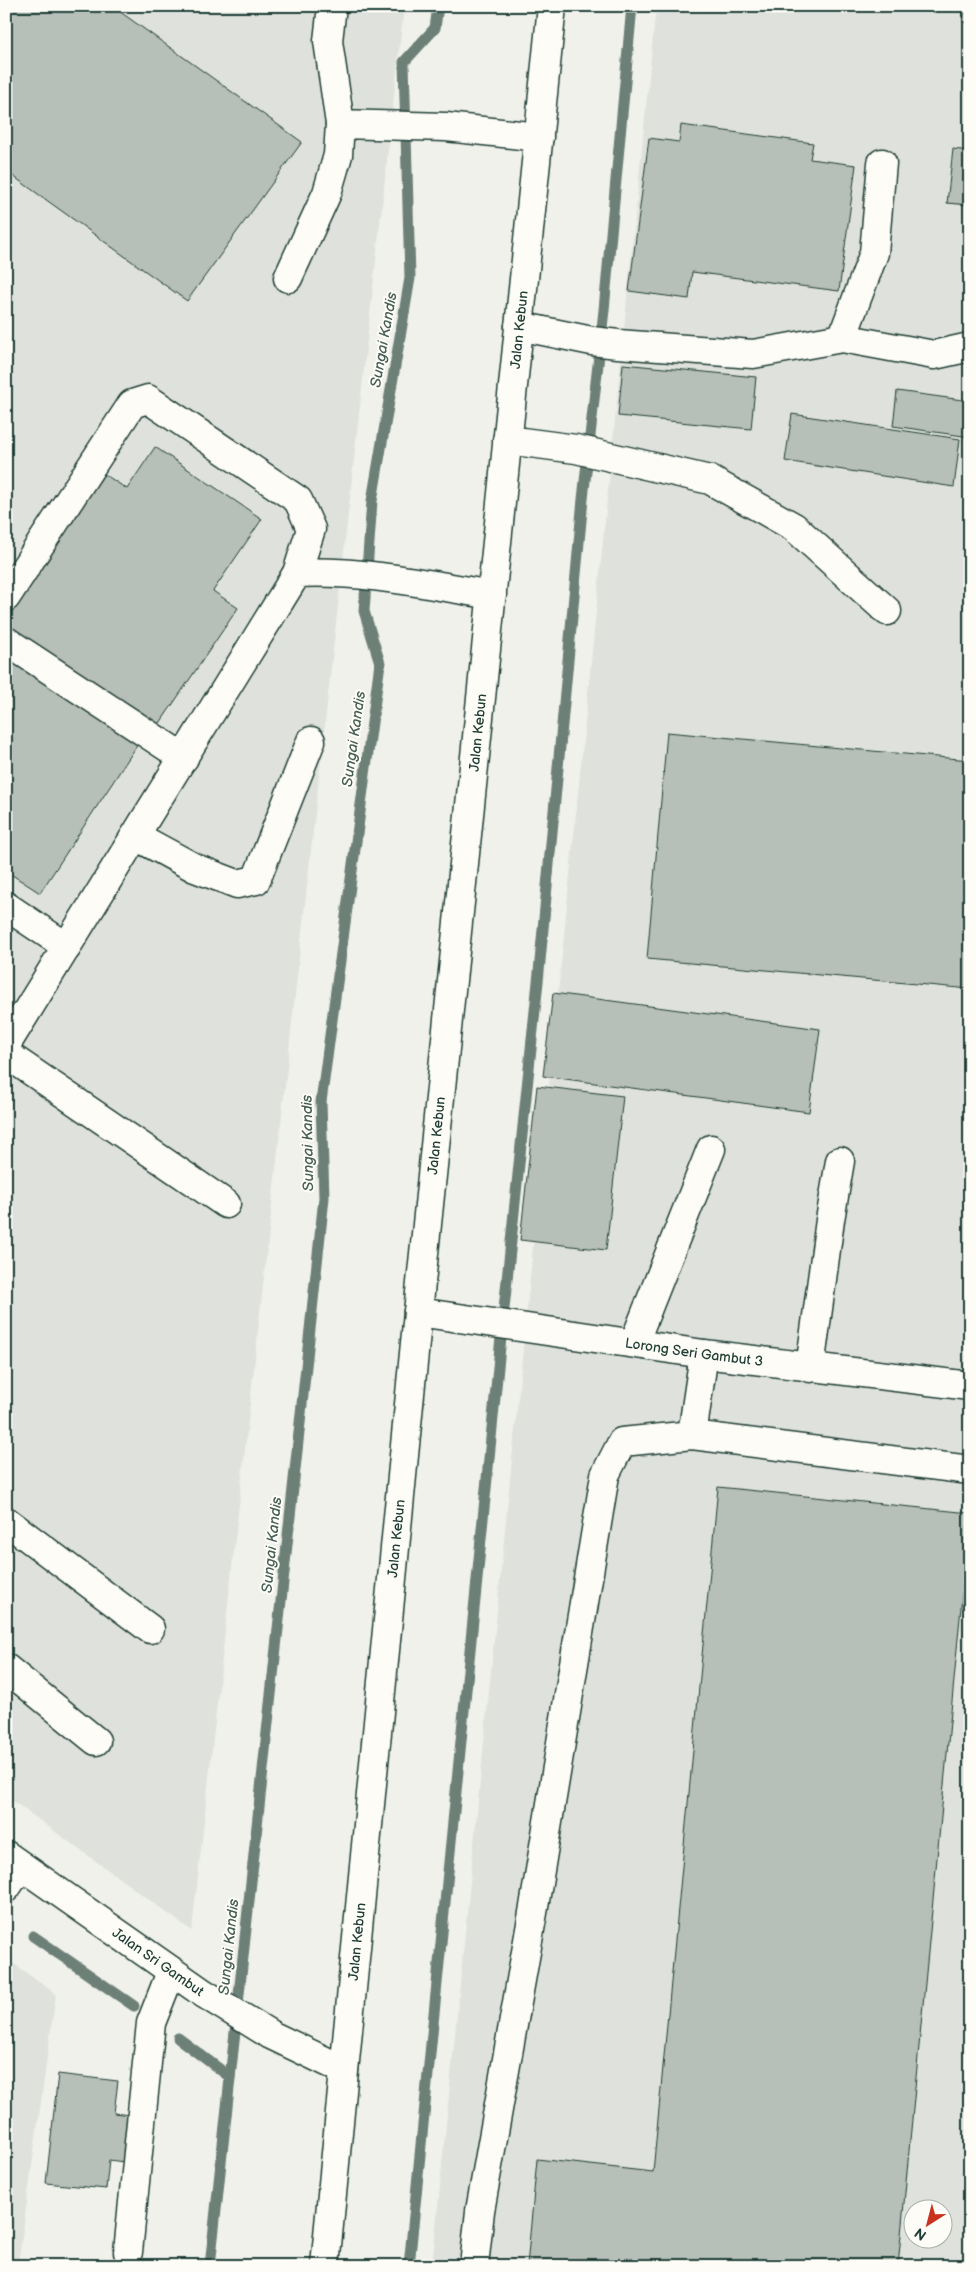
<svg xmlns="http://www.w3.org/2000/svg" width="976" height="2272" viewBox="0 0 976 2272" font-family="'Balsamiq Sans',sans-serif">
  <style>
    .built { fill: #dfe2dc; fill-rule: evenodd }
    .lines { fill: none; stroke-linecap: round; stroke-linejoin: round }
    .stream { stroke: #6c8077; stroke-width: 11 }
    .building { fill: #b6bfb8; stroke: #1f3d34 }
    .minor-casing { stroke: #1f3d34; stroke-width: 31 }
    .major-casing { stroke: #1f3d34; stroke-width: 31 }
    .minor { stroke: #fdfcf7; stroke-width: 28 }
    .major { stroke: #fdfcf7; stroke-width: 28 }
    .labels { text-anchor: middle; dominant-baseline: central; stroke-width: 4; stroke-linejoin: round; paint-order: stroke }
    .street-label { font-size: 14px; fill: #1f3d34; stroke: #fdfcf7 }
    .water-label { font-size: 15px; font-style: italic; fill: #455e56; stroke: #fdfcf7 }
  </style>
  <rect width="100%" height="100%" fill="#f0f1eb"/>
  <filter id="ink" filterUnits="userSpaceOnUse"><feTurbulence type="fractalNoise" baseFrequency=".02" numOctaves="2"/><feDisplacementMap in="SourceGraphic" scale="10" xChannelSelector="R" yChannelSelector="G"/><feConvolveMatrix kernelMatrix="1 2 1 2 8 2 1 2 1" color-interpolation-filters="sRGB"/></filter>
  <g filter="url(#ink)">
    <g class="built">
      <polygon points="6,6 404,6 192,1931 6,1796"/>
      <path d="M656 6H970V2266H432ZM914 2210H944V2240H914Z"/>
      <polygon points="6,1958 56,1994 18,2266 6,2266"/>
    </g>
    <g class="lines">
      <g class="stream">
        <polyline points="33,1936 134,2006"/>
        <polyline points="178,2038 230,2077"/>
        <polyline points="210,2266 324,1198 321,1102 380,663 364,611 372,501 410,278 404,62 435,28 438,6"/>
        <polyline points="409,2266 500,1347 539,972 583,499 604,310 632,6"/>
      </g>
    </g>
    <g class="building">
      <polygon points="6,6 112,6 302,142 187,301 6,171"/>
      <polygon points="965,6 970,6 970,23 963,22"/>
      <polygon points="681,125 813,143 810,159 856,165 839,291 692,272 689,299 629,291 649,138 679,142"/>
      <polygon points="953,149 970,151 970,205 947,203"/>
      <polygon points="623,364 756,377 751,429 618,416"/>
      <polygon points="897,391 970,401 970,437 893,426"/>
      <polygon points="792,414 960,439 954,487 785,461"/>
      <polygon points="155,447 262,519 213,591 238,608 158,726 6,624 6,618 104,474 127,489"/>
      <polygon points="6,657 138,744 40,893 6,871"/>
      <polygon points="667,732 970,760 970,989 647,959"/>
      <polygon points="553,993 820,1029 809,1112 543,1076"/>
      <polygon points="537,1086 623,1096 606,1250 520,1240"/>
      <polygon points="718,1487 970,1513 898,2266 527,2266 537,2159 653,2172"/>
      <polygon points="58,2074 118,2081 114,2113 145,2117 139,2164 109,2160 106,2189 46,2183"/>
    </g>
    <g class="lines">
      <defs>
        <g id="minor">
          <polyline points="332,6 328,41 340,124 446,127 539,137"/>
          <polyline points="288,278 327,193 338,155 340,124"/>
          <polyline points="519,326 592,341 618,344 753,354 842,338 874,253 882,163"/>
          <polyline points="842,338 934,355 970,347"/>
          <polyline points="507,440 576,449 710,480 794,527 887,611"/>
          <polyline points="6,597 132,404 148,399 298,500 311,529 297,573"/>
          <polyline points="6,641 184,758"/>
          <polyline points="136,836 195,868 237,884 256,880 311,741"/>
          <polyline points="6,906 67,947"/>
          <path d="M6 1045 297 573C363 570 427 584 492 595"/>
          <polyline points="6,1054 226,1204"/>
          <path id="s1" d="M418 1312 704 1354 970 1386"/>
          <polyline points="634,1343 711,1149"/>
          <polyline points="810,1368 830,1220 840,1161"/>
          <polyline points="692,1435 970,1470"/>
          <polyline points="6,1521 150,1629"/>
          <polyline points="6,1668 96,1741"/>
          <path id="s2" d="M6 1855 203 1993 271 2035 344 2070"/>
          <polyline points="6,1888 21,1866"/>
          <polyline points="128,2252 151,2023 171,1972"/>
          <polyline points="474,2266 480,2211 534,1907 605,1475 622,1442 692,1435 704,1354"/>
        </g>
        <g id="major">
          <path id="s3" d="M325 2266 418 1312 552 6"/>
        </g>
      </defs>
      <use href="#minor" class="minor-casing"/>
      <use href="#major" class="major-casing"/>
      <use href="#minor" class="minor"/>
      <use href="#major" class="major"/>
    </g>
  </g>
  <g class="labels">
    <g class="street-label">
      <text stroke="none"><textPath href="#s3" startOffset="1946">Jalan Kebun</textPath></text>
      <text stroke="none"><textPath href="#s3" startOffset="1541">Jalan Kebun</textPath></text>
      <text stroke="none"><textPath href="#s3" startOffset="1136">Jalan Kebun</textPath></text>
      <text stroke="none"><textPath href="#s1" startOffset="279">Lorong Seri Gambut 3</textPath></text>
      <text stroke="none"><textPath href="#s3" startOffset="731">Jalan Kebun</textPath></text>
      <text stroke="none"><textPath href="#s3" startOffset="326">Jalan Kebun</textPath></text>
      <text stroke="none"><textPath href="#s2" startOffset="186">Jalan Sri Gambut</textPath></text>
    </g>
    <g class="water-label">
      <text transform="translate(384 340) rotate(-80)">Sungai Kandis</text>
      <text transform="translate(354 739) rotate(-82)">Sungai Kandis</text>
      <text transform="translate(308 1143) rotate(-91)">Sungai Kandis</text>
      <text transform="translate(272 1545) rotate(-84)">Sungai Kandis</text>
      <text transform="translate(229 1947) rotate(-84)">Sungai Kandis</text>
    </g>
  </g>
  <rect width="976" height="2272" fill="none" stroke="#fdfcf7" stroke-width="25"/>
  <rect x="12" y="12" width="951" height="2247" fill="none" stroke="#1f3d34" stroke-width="2" filter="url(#ink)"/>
  <g transform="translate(928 2224) rotate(216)"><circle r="24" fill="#fdfcf7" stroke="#a4b0a9"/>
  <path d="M0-4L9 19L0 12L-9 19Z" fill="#c8321e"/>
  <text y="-8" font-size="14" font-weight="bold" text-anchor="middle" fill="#1f3d34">N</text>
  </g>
</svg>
